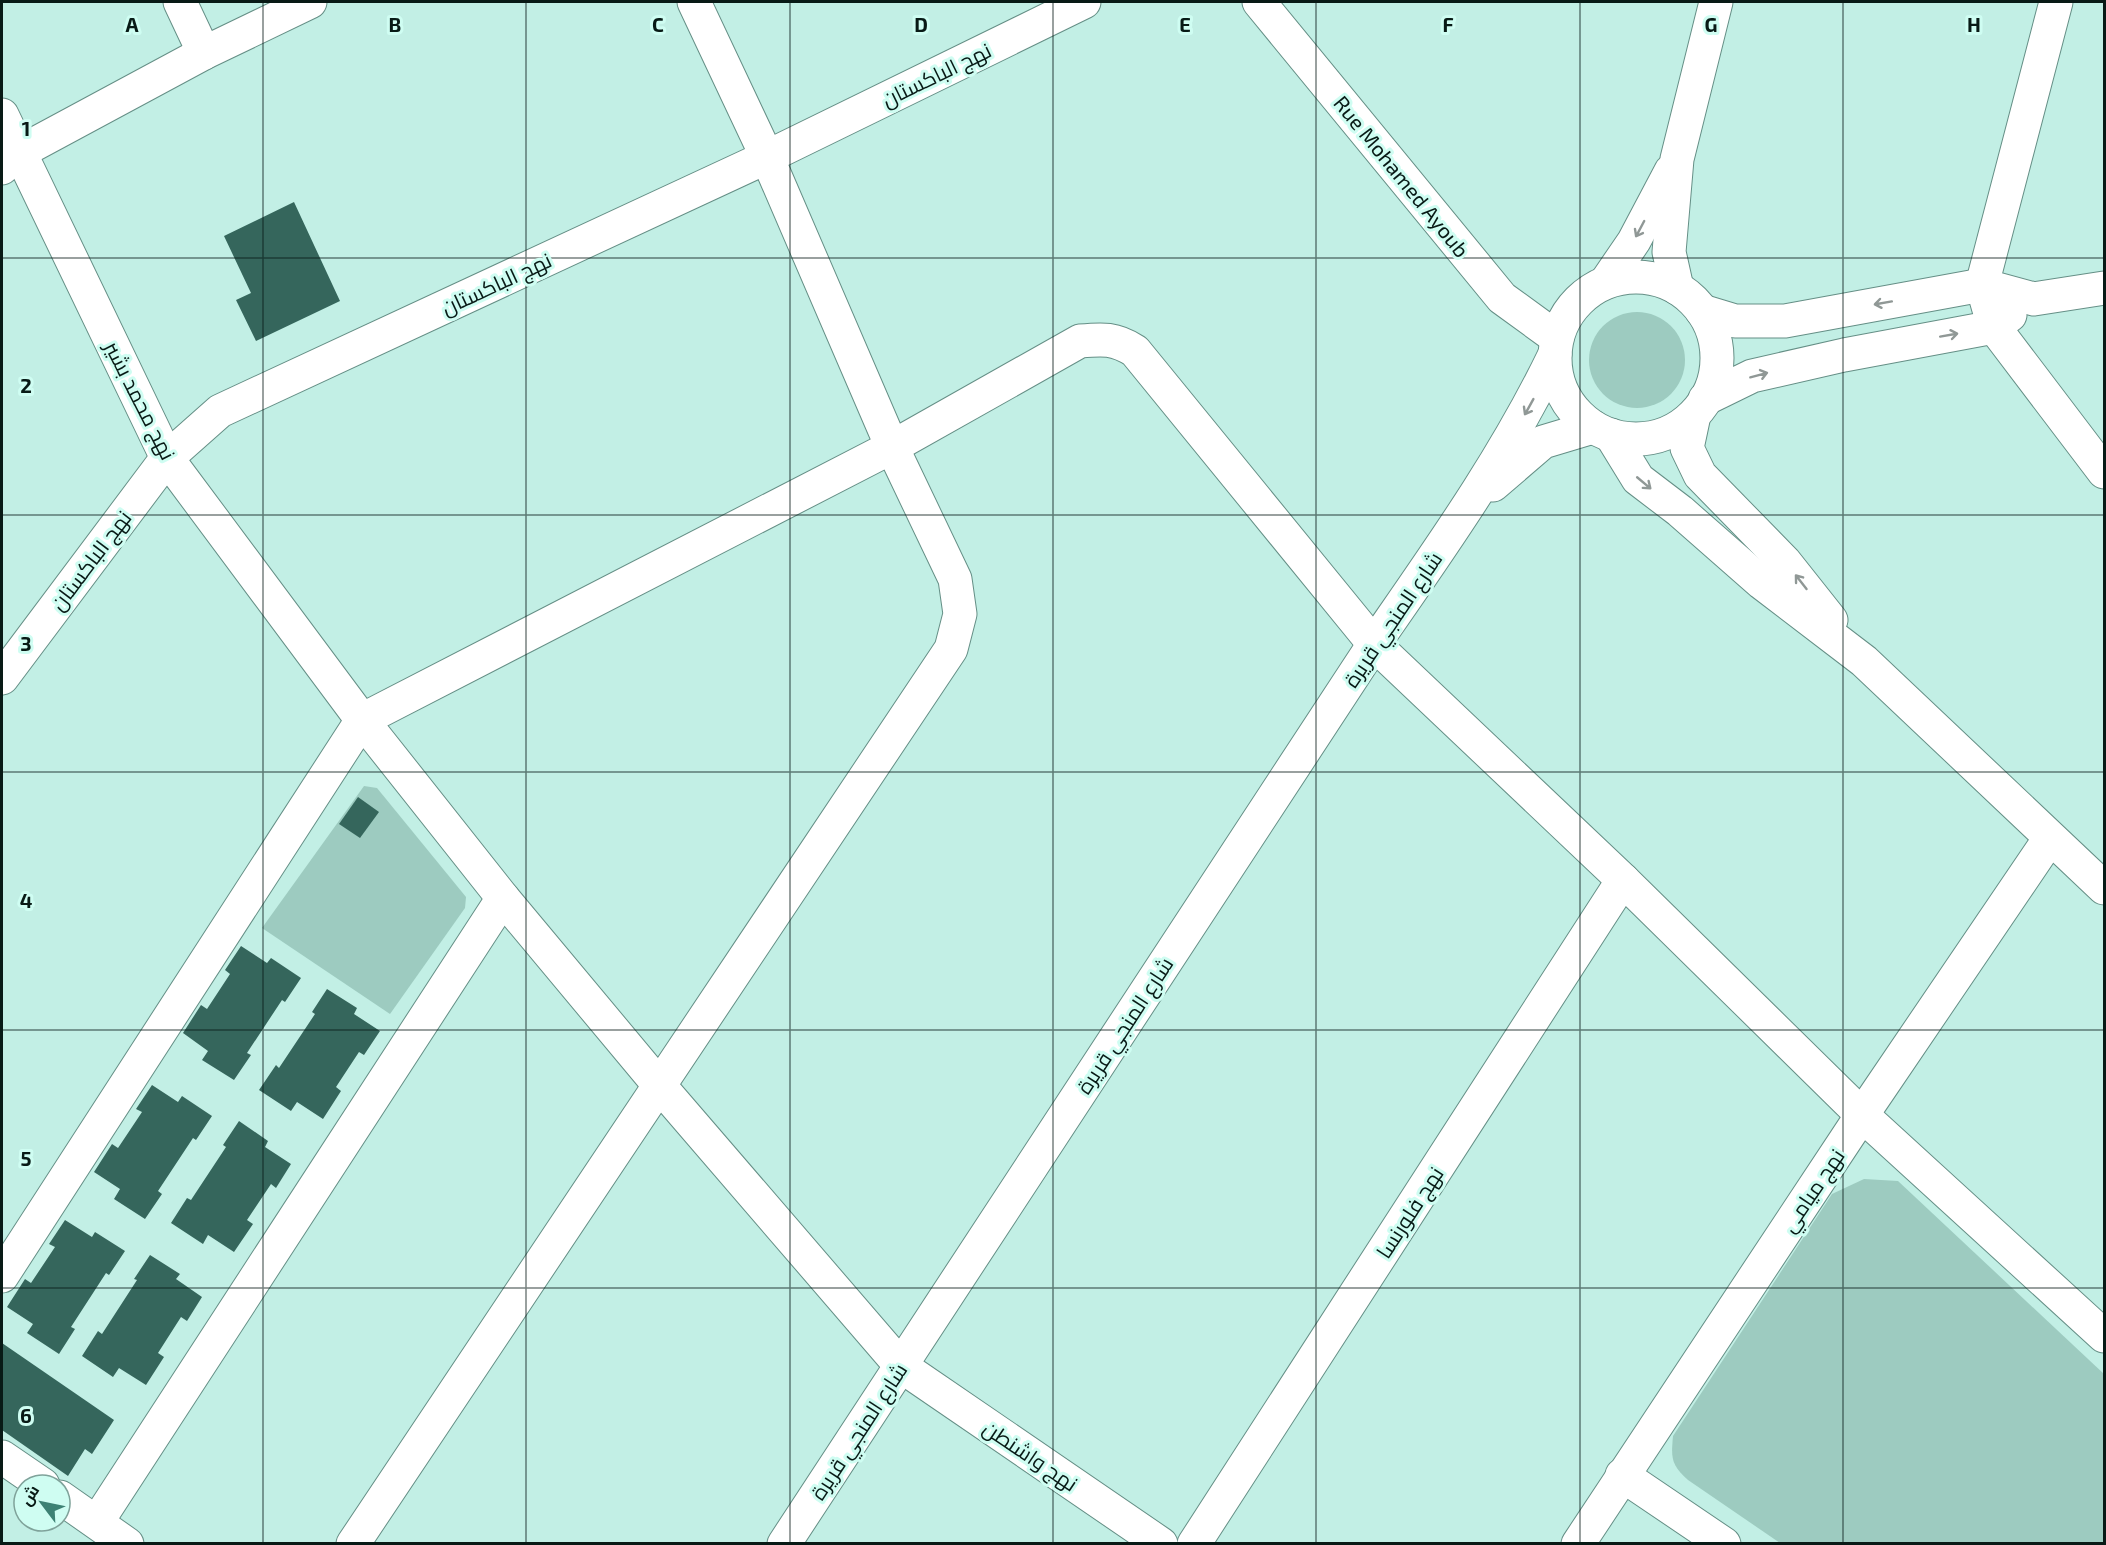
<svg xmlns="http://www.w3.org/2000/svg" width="2106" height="1545" viewBox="0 0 2106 1545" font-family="'Exo 2',Cairo,sans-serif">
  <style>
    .green { fill: #9dcbc0 }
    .building { fill: #35665c }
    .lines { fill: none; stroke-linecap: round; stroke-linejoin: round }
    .minor-casing { stroke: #658f86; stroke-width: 35 }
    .minor { stroke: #fff; stroke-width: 33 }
    .oneway { stroke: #909896 }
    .grid { fill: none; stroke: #081a16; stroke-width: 1.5; stroke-opacity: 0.55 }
    .labels { text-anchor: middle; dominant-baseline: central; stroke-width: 6; stroke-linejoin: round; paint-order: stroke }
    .street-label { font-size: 21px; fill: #081a16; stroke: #cffdf2 }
    .grid-label { font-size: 20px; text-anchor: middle; font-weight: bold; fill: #081a16; stroke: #cffdf2; stroke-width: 6; stroke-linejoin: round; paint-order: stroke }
  </style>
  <rect width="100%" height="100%" fill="#c2efe5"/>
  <g class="green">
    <circle cx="1637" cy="360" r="48"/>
    <polygon points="364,786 377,788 466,897 465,908 390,1014 262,928"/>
    <path d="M1864 1179 1898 1181 2104 1374V1543H1780L1688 1480C1671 1465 1671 1458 1673 1436L1832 1194Z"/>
  </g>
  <g class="building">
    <polygon points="294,202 340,301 256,341 236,300 251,293 224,236"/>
    <polygon points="358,797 379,812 360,838 339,824"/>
    <polygon points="241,946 267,963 271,958 301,978 285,1002 282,1000 247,1053 251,1055 234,1080 202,1060 208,1051 183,1033 201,1005 207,1009 230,974 225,970"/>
    <polygon points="327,989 357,1008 354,1014 380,1031 364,1055 359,1052 336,1087 341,1091 323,1119 297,1102 291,1111 259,1090 276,1065 279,1068 315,1014 312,1012"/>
    <polygon points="152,1085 178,1102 182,1096 212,1116 196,1140 193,1138 158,1191 162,1194 145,1219 114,1199 120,1189 94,1172 112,1144 118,1148 142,1112 136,1109"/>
    <polygon points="239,1121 268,1141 265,1147 291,1164 276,1188 271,1184 247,1220 253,1224 234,1252 208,1235 203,1244 171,1223 187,1198 191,1200 226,1147 223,1145"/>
    <polygon points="65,1220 92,1237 95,1232 125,1251 109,1275 106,1273 71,1327 75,1329 59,1354 27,1333 33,1324 7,1307 25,1279 31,1283 55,1247 49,1244"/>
    <polygon points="150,1255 180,1274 176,1279 202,1297 187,1321 181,1317 158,1353 164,1357 146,1385 119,1368 113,1377 82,1356 98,1331 102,1334 137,1280 134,1279"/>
    <polygon points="2,1343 114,1420 92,1454 85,1449 68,1476 2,1430"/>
  </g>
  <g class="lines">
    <defs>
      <g id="minor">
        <polyline points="180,2 204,53"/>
        <polyline points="1259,2 1502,298 1557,338"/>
        <polyline points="2056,2 1982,285 1994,327 2104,472"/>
        <polyline points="2,115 167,458 362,720 503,898 659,1085 901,1366 1161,1544"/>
        <polyline points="2,168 20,152 204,53 310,2"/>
        <circle cx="1636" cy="358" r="81"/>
        <polyline points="1606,282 1634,241 1671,171"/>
        <polyline points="1677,288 1669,252 1677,159 1716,2"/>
        <polyline points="1702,311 1735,321 1785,321 1982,285 2034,299 2104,288"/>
        <polyline points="1705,399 1752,376 1844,355 1994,327 2010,315"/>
        <polyline points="1694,415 1687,448 1700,475 1785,562 1831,620"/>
        <polyline points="1611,435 1638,479 1680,511 1762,583 1864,661 2104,888"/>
        <polyline points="1493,485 1543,442 1593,427"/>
        <polyline points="2,678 167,458 220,411 767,157 1084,2"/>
        <path d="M2 1276 362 720 892 447 1080 341C1103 339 1115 338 1135 351L1374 644 1623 880 1862 1115 2104 1336"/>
        <polyline points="2,1457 43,1485"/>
        <polyline points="1622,1475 1724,1544"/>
        <polyline points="60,1497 127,1544"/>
        <polyline points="97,1522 503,898"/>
        <polyline points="353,1544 951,649 960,614 955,579 892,447 767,157 694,2"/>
        <path d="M784 1544 1374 644C1439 550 1505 458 1555 354"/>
        <polyline points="1194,1544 1623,880"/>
        <polyline points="1578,1544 1862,1115 2050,838"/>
      </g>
    </defs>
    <use href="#minor" class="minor-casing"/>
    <use href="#minor" class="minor"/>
  </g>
  <defs><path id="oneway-shaft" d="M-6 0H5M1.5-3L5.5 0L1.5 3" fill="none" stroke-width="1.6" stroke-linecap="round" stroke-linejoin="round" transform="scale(1.5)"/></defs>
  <g class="oneway">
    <use href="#oneway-shaft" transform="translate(1640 229) rotate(118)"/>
    <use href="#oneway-shaft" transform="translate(1883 303) rotate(170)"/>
    <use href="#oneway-shaft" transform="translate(1949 335) rotate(-10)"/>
    <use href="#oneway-shaft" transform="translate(1759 375) rotate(-15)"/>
    <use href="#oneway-shaft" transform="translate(1529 407) rotate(119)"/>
    <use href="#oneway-shaft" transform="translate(1644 483) rotate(40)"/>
    <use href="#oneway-shaft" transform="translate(1801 582) rotate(-128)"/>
  </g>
  <path class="grid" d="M263 2V1544M526 2V1544M790 2V1544M1053 2V1544M1316 2V1544M1580 2V1544M1843 2V1544M2 258H2104M2 515H2104M2 772H2104M2 1030H2104M2 1288H2104"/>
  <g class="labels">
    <g class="street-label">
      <text transform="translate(936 74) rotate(-26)">نهج الباكستان</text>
      <text transform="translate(1402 176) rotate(51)">Rue Mohamed Ayoub</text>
      <text transform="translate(496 283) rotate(-25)">نهج الباكستان</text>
      <text transform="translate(141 400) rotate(63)">نهج محمد بشير</text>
      <text transform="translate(90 560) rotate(-53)">نهج الباكستان</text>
      <text transform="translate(1392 619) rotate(-56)">شارع المنجي قريرة</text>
      <text transform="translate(1124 1025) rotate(-57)">شارع المنجي قريرة</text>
      <text transform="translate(1812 1190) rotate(-56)">نهج ميامي</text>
      <text transform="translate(1409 1212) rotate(-57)">نهج فلورنسا</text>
      <text transform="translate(858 1431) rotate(-57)">شارع المنجي قريرة</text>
      <text transform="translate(1031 1455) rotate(34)">نهج واشنطن</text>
    </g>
  </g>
  <g class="grid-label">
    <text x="132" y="32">A</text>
    <text x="395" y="32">B</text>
    <text x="658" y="32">C</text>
    <text x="921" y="32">D</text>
    <text x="1185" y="32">E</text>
    <text x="1448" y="32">F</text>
    <text x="1711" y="32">G</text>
    <text x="1974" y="32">H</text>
    <text x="26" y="136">1</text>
    <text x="26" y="393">2</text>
    <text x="26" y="651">3</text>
    <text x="26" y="908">4</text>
    <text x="26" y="1166">5</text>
    <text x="26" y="1423">6</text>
  </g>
  <rect width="2106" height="1545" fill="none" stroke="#081a16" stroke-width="6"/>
  <g transform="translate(42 1503) rotate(302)"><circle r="28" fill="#cffdf2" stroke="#7fa29a" stroke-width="1.5"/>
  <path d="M0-4.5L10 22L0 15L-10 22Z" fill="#3d8174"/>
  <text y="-9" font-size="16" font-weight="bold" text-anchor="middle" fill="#081a16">ش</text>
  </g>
</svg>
